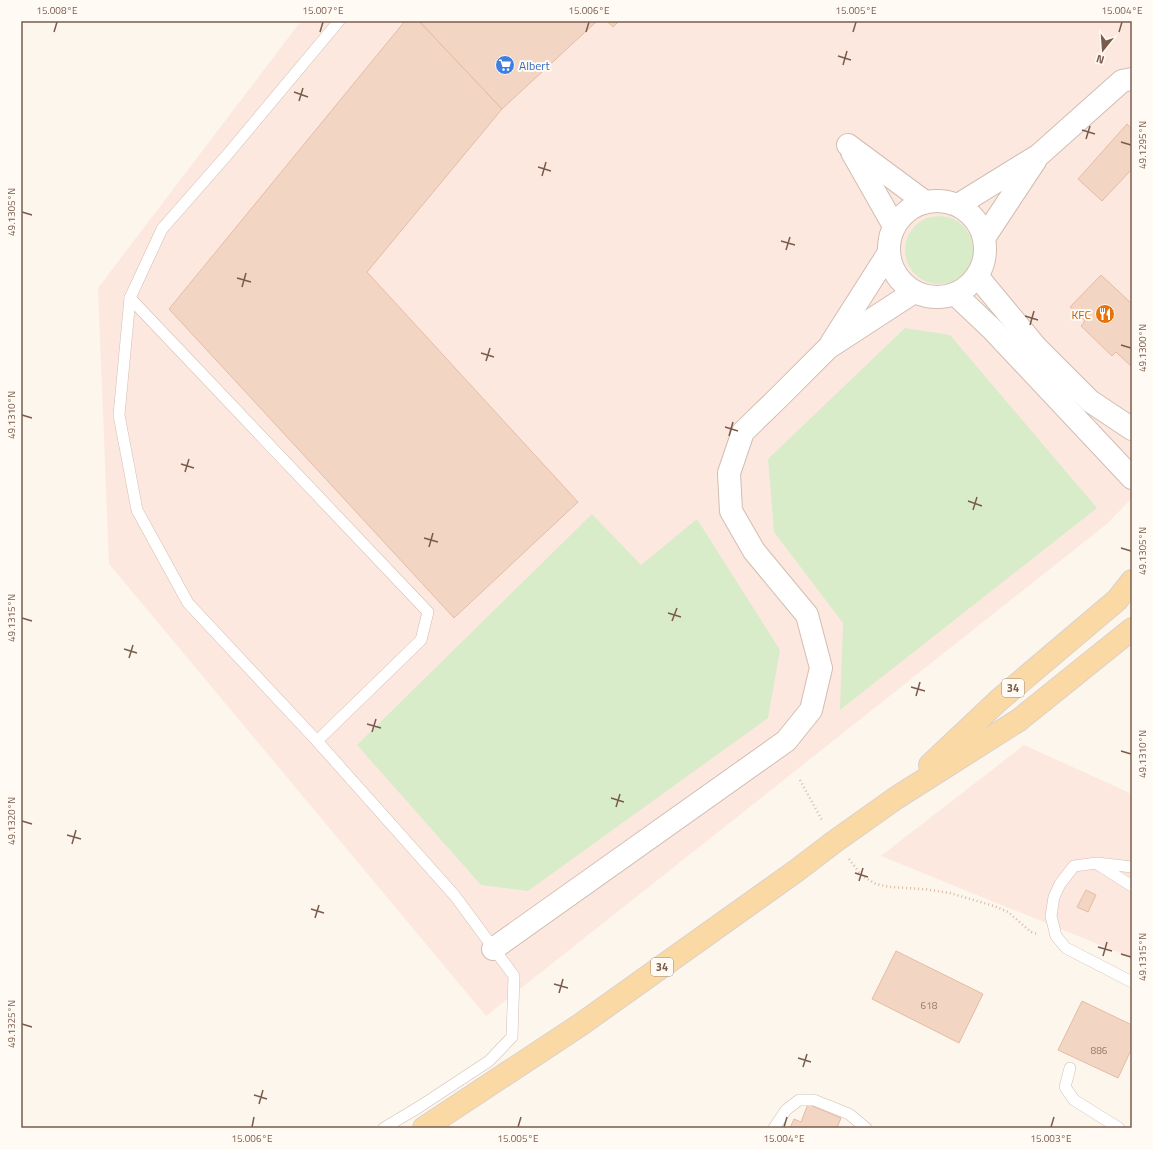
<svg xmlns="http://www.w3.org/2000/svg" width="1153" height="1149" viewBox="0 0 1153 1149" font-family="'Titillium Web',sans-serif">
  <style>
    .commercial { fill: #fde8e0 }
    .green { fill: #d8ecc9 }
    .building { fill: #f3d5c3; stroke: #e6bba3 }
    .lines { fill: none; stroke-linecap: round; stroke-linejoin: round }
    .service-casing { stroke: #d1beb0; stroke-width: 12 }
    .minor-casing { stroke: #d1beb0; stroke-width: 24 }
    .primary-casing { stroke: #dad1cd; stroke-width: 24 }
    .path { stroke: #d9b8a5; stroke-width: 2.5; stroke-dasharray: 1 3; stroke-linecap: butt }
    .service { stroke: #fff; stroke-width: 11 }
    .minor { stroke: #fff; stroke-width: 22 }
    .primary { stroke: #fbd9a5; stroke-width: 22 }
    .ticks { fill: none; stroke: #7a5c4d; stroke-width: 1.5 }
    .labels { text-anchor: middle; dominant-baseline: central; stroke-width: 4; stroke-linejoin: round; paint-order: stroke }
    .number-label { font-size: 10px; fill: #987a6a }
    .shield { fill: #fffaf3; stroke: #a28b7f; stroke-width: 1 }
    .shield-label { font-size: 11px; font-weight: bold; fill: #7a5c4d }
    .shop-label { font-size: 12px; fill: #366cbe; stroke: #fffaf3; text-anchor: start }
    .food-label { font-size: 12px; fill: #c56008; stroke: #fffaf3; text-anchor: end }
    .neatline { fill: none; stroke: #7a5c4d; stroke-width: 1.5 }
    .ticks-label { font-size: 10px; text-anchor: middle; fill: #7a5c4d }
  </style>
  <rect width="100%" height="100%" fill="#fdf6ec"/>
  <g class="commercial">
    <polygon points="301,21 1132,21 1132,498 1108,523 486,1016 109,564 98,288"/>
    <polygon points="1024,745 1132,794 1132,958 881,856"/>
  </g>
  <g class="green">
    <circle cx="939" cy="250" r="34"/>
    <polygon points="905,328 950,335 1097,508 840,710 843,623 774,532 768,459"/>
    <polygon points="592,514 641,565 697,519 780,650 768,718 528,891 481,885 357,745"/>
  </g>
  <g class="building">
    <polygon points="405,21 419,21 502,109 367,272 578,502 454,618 169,309"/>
    <polygon points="419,21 597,21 502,109"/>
    <polygon points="607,21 619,21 613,27"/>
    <polygon points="1127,124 1132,129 1132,169 1102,201 1078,179"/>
    <polygon points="1101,275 1132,304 1132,367 1116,352 1112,356 1081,326 1085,321 1070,307"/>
    <polygon points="1086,890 1096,895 1088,912 1077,907"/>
    <polygon points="896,951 983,994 959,1043 872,999"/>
    <polygon points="1082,1001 1132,1025 1132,1048 1118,1078 1058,1050"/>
    <polygon points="808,1104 841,1118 837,1128 790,1128 794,1119 801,1122"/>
  </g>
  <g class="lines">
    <defs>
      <g id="service">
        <polyline points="339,21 227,155 162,229 130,298 119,415 137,510 188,603 317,741 455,896 514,976 512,1037 489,1061 419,1107 384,1128"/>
        <polyline points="130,298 428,612 421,640 317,741"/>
        <polyline points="1099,865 1132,886"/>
        <polyline points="1132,867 1097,863 1074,866 1060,884 1054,897 1051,916 1056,936 1066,948 1132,982"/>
        <polyline points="1070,1068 1065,1087 1074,1100 1119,1128"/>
        <polyline points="774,1128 786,1110 799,1100 814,1100 849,1114 866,1128"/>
      </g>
      <g id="minor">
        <polyline points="848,145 925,202"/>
        <polyline points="852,152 894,226"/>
        <circle cx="937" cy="249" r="48"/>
        <polyline points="958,205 1039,155 1122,81 1132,79"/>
        <polyline points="984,238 1035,161"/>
        <polyline points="977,276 1036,347 1090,401 1132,429"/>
        <polyline points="955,294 992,329 1132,478"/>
        <polyline points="832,342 888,254"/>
        <polyline points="493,949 786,741 811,710 821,668 807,615 754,551 731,511 729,473 743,432 780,396 828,348 914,292"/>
      </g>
      <g id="primary">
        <polyline points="930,765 999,700 1117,600 1132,581"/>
        <polyline points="424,1128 580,1025 796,871 834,842 896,798 1019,720 1132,629"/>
      </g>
    </defs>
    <use href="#service" class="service-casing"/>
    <use href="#minor" class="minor-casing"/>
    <use href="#primary" class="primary-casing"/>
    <g class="path">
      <polyline points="800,780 823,822"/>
      <polyline points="849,859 862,876 876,884 890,887 924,889 950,893 994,906 1008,912 1031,932 1038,934"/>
    </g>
    <use href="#service" class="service"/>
    <use href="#minor" class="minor"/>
    <use href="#primary" class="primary"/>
  </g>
  <path class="ticks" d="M54 32 57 22M320 32 323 22M586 32 589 22M853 32 856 22M1119 32 1122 22M838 56 851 60M843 65 847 51M294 92 308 97M299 101 303 88M1082 130 1095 134M1086 139 1090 126M1121 142 1131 145M538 167 551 171M542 176 546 162M22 212 32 215M781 241 795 245M786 250 790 237M237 278 251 282M242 287 246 273M1025 316 1038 320M1030 325 1034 311M1121 345 1131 348M481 353 494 357M486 361 490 348M22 415 32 418M725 427 738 431M729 436 733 422M181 464 194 468M185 472 189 459M968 501 982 506M973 510 977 497M424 538 438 542M429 547 433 533M1121 548 1131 551M668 613 681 617M22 618 32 621M672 621 677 608M124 649 137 653M129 658 133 645M911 687 925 691M916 696 920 682M367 724 381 728M372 732 376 719M1121 751 1131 754M611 798 624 802M616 807 620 794M22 821 32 824M67 835 81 839M72 844 76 830M855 873 868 877M859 881 863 868M311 909 324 913M315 918 319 905M1098 947 1112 951M1121 954 1131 957M1103 956 1107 942M554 984 568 988M559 993 563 979M22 1024 32 1027M798 1058 811 1062M803 1067 807 1054M254 1095 267 1099M259 1104 263 1090M252 1127 254 1117M518 1127 521 1117M784 1127 787 1117M1051 1127 1054 1117"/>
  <defs>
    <symbol id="supermarket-disc" viewBox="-11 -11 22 22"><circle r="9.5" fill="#3f7fe0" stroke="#fffaf3"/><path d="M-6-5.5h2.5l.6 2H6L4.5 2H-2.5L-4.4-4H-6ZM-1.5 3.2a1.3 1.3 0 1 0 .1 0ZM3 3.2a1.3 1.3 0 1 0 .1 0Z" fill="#fff"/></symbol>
    <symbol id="restaurant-disc" viewBox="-11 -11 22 22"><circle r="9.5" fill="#e8710a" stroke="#fffaf3"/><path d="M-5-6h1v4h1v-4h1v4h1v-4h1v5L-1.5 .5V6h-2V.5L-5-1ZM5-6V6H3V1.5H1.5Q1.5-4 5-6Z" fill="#fff"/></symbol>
  </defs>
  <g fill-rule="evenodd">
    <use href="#supermarket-disc" x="494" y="54" width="22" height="22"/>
    <use href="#restaurant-disc" x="1094" y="303" width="22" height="22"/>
  </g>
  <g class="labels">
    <g class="number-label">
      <text x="929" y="1005">618</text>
      <text x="1099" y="1050">886</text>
    </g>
    <g class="shield">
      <rect x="1002" y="679" width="22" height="18" rx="3"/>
      <rect x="651" y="958" width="22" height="18" rx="3"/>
    </g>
    <g class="shield-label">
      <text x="1013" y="688">34</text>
      <text x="662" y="967">34</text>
    </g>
    <g class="shop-label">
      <text x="519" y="65">Albert</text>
    </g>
    <g class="food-label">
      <text x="1091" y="314">KFC</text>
    </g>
  </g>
  <rect width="1153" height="1149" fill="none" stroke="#fffaf3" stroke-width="44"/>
  <g transform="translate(1103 50) rotate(197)" stroke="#fffaf3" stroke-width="3" paint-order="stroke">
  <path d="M0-3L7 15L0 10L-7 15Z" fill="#7a5c4d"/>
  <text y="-6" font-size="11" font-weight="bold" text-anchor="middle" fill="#7a5c4d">N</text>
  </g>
  <rect x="22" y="22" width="1109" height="1105" class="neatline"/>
  <g class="ticks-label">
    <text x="57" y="14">15.008°E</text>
    <text x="323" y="14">15.007°E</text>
    <text x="589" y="14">15.006°E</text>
    <text x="856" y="14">15.005°E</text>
    <text x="1122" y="14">15.004°E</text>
    <text transform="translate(1142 145) rotate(-90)" y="4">49.1295°N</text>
    <text transform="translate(11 212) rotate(-90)" y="4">49.1305°N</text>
    <text transform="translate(1142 348) rotate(-90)" y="4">49.1300°N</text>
    <text transform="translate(11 415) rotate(-90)" y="4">49.1310°N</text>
    <text transform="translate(1142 551) rotate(-90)" y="4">49.1305°N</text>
    <text transform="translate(11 618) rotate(-90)" y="4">49.1315°N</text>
    <text transform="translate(1142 754) rotate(-90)" y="4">49.1310°N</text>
    <text transform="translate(11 821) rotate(-90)" y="4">49.1320°N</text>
    <text transform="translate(1142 957) rotate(-90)" y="4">49.1315°N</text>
    <text transform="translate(11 1024) rotate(-90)" y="4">49.1325°N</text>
    <text x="252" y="1142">15.006°E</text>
    <text x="518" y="1142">15.005°E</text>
    <text x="784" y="1142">15.004°E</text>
    <text x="1051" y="1142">15.003°E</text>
  </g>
</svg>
